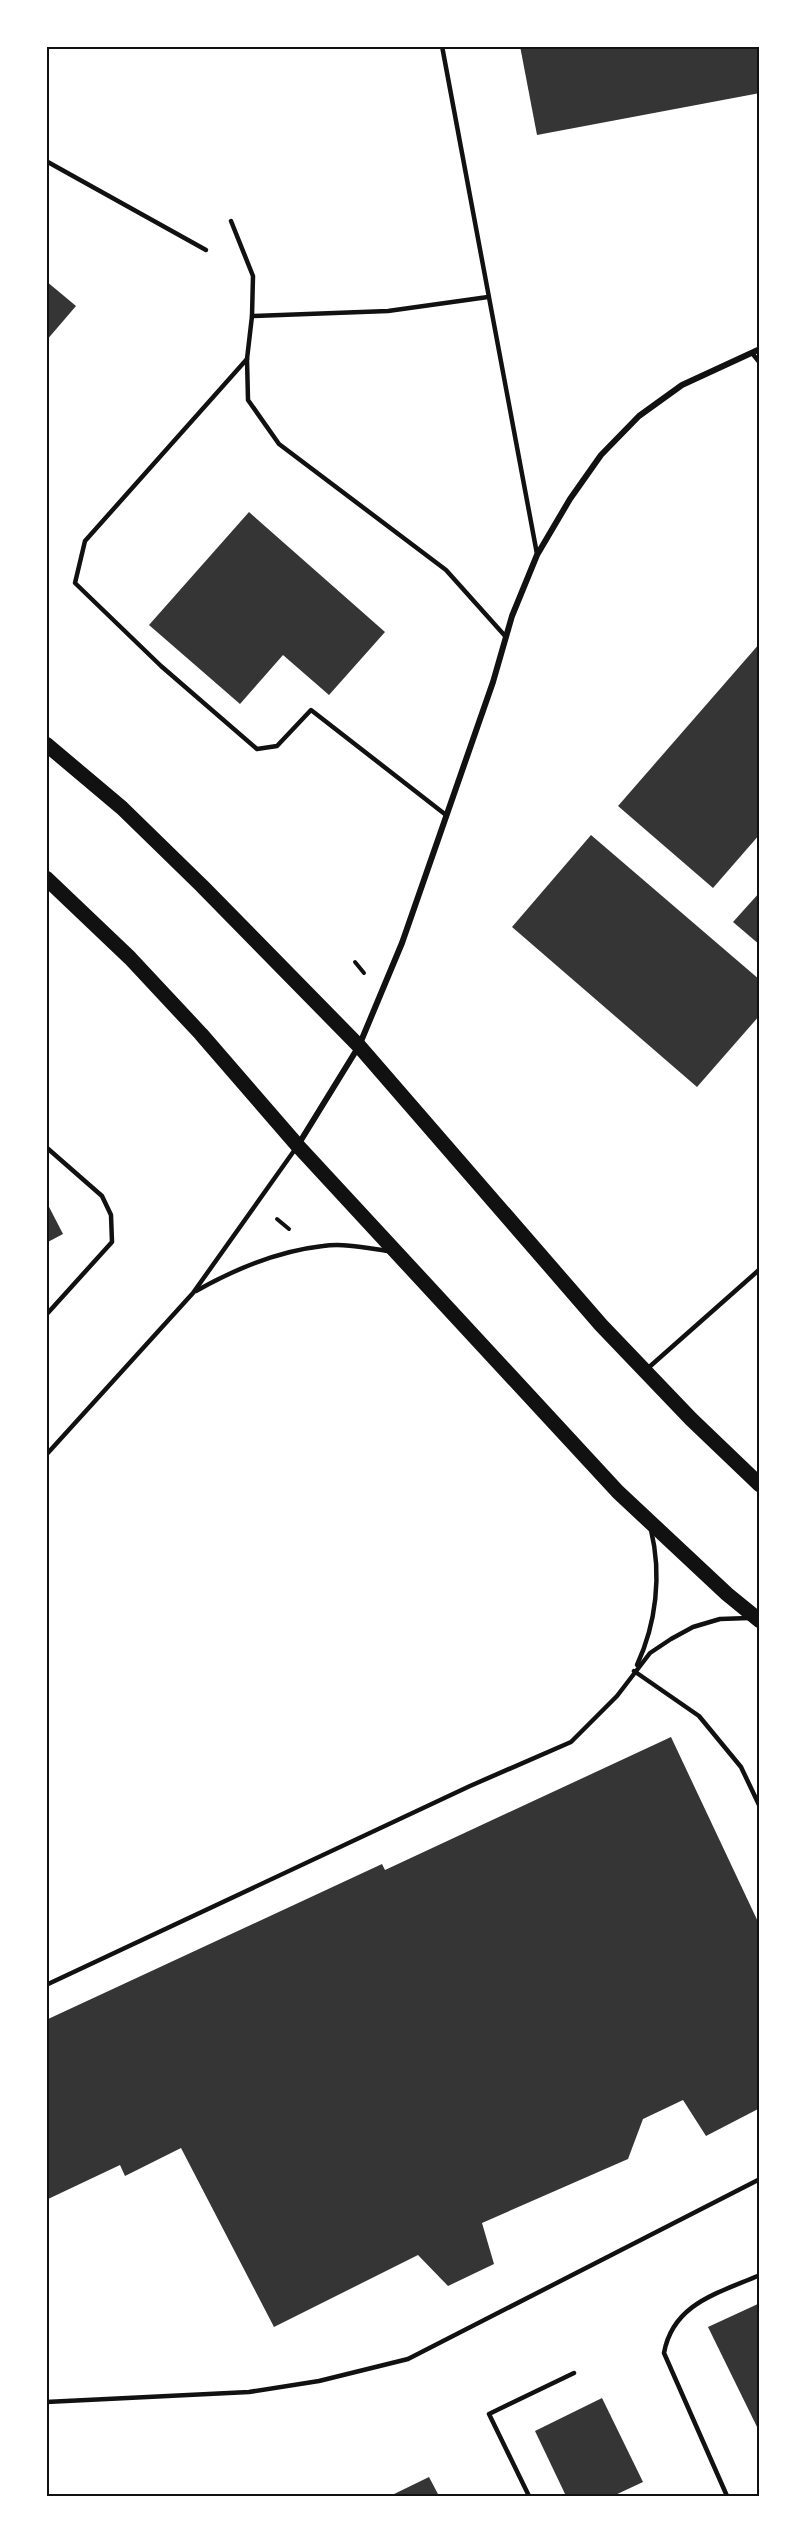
<svg xmlns="http://www.w3.org/2000/svg" width="806" height="2543" viewBox="0 0 806 2543" font-family="'Libre Baskerville',serif">
  <style>
    .building { fill: #353535 }
    .lines { fill: none; stroke-linecap: round; stroke-linejoin: round }
    .path { stroke: #111; stroke-width: 4 }
    .service { stroke: #111; stroke-width: 4.5 }
    .minor { stroke: #111; stroke-width: 6 }
    .primary { stroke: #111; stroke-width: 15 }
    .neatline { fill: none; stroke: #111; stroke-width: 2 }
  </style>
  <rect width="100%" height="100%" fill="#fff"/>
  <g class="building">
    <polygon points="520,46 760,46 760,93 537,135"/>
    <polygon points="46,281 76,306 46,341"/>
    <polygon points="249,512 385,632 329,695 283,655 240,704 149,625"/>
    <polygon points="760,643 760,834 713,888 618,806"/>
    <polygon points="591,835 760,980 760,1015 697,1087 512,927"/>
    <polygon points="760,892 760,945 733,922"/>
    <polygon points="46,1201 63,1234 46,1243"/>
    <polygon points="671,1737 760,1926 760,2108 706,2136 683,2100 643,2119 628,2159 482,2223 494,2264 448,2286 418,2255 274,2327 181,2148 125,2176 120,2165 46,2200 46,2020 382,1864 385,1870"/>
    <polygon points="760,2303 760,2433 708,2327"/>
    <polygon points="602,2398 643,2482 613,2496 566,2496 535,2431"/>
    <polygon points="429,2477 439,2496 390,2496"/>
  </g>
  <g class="lines">
    <g class="path">
      <polyline points="355,962 364,973"/>
      <polyline points="277,1219 289,1229"/>
    </g>
    <g class="service">
      <polyline points="442,46 537,554"/>
      <polyline points="46,161 206,250"/>
      <polyline points="231,221 253,276 252,316 247,359 248,400 279,444 446,570 506,637"/>
      <polyline points="252,316 388,311 488,297"/>
      <polyline points="752,353 760,363"/>
      <polyline points="247,359 85,541 75,583 161,666 257,749 277,746 311,710 446,815"/>
      <polyline points="46,1147 102,1196 111,1215 112,1242 46,1315"/>
      <path d="M196 1291C235 1269 278 1251 323 1246 344 1243 367 1248 388 1251"/>
      <polyline points="647,1369 760,1269"/>
      <polyline points="46,1455 193,1293 296,1148"/>
      <path d="M637 1665C656 1624 662 1575 651 1530"/>
      <polyline points="634,1671 699,1716 741,1767 760,1807"/>
      <polyline points="46,1985 470,1786 571,1742 617,1696 650,1653 671,1639 693,1627 720,1619 749,1618"/>
      <polyline points="46,2402 249,2392 319,2381 408,2359 760,2179"/>
      <polyline points="529,2496 489,2414 574,2373"/>
      <path d="M727 2496 664 2353C673 2303 719 2293 760 2275"/>
    </g>
    <polyline class="minor" points="298,1145 359,1046 402,943 493,682 512,616 537,555 570,499 601,455 639,416 682,385 760,349"/>
    <g class="primary">
      <polyline points="46,744 122,808 202,886 359,1046 601,1325 691,1419 760,1485"/>
      <polyline points="46,878 130,958 201,1034 298,1146 618,1492 727,1594 760,1621"/>
    </g>
  </g>
  <rect width="806" height="2543" fill="none" stroke="#ffffff" stroke-width="96"/>
  <rect x="48" y="48" width="710" height="2447" class="neatline"/>
</svg>
